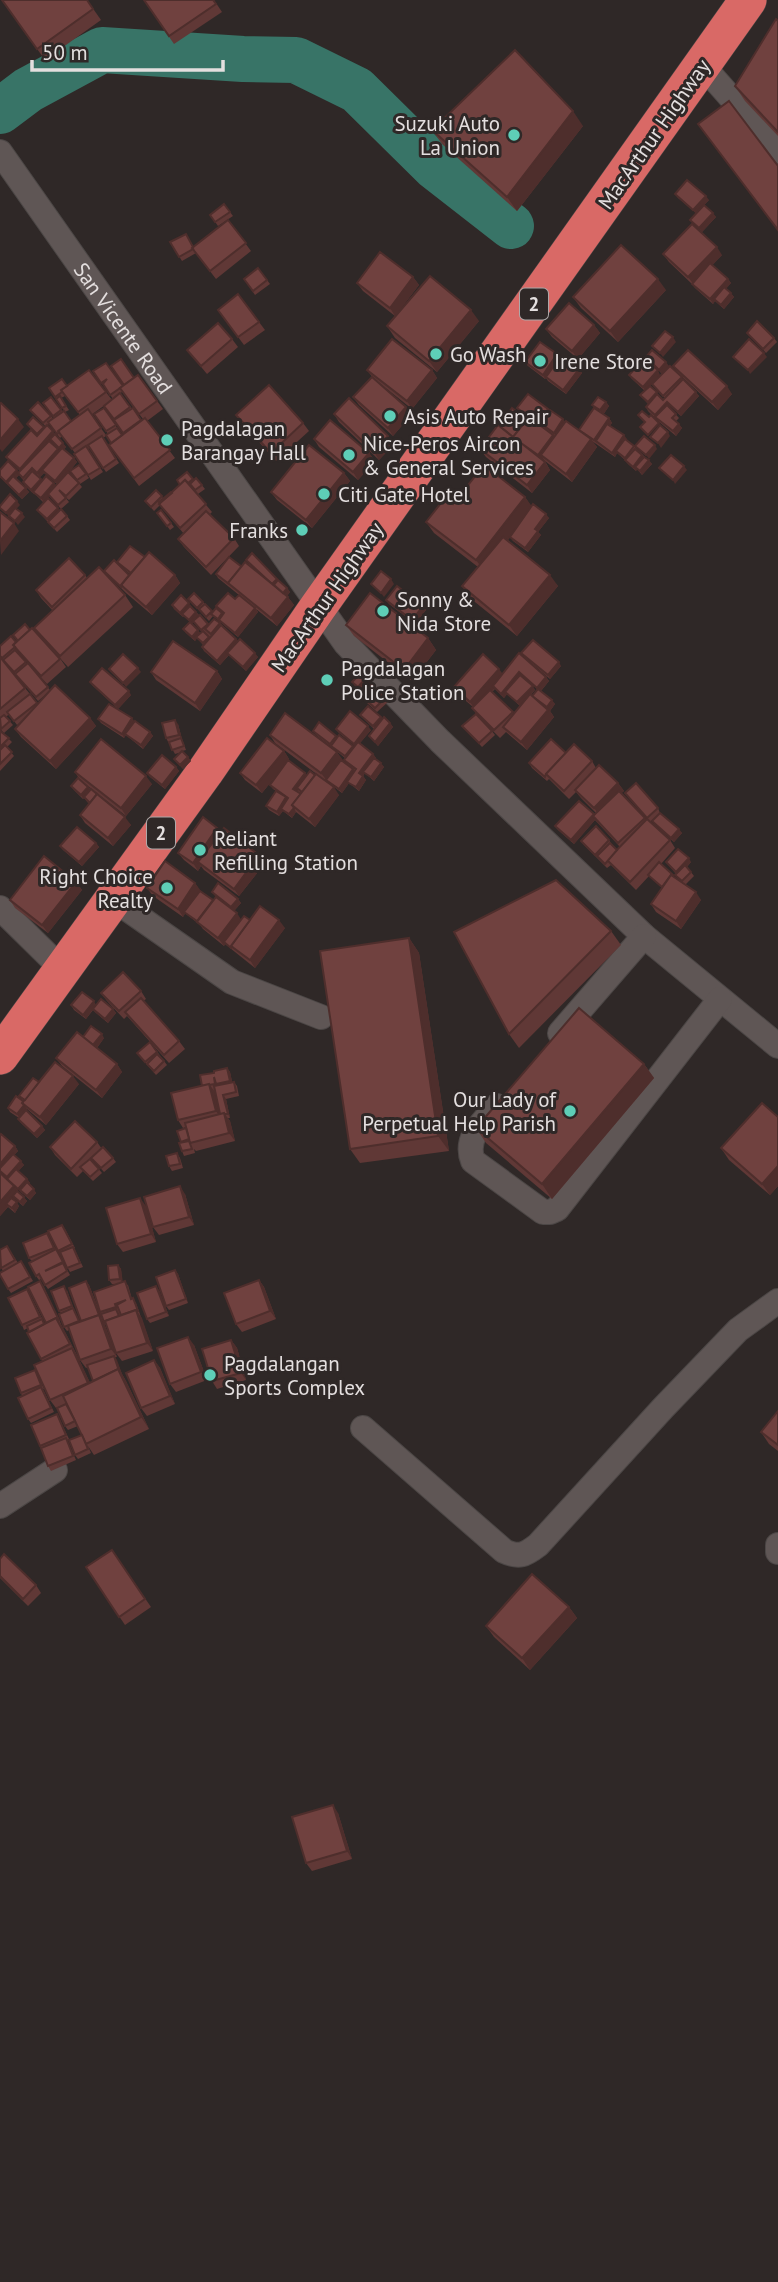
<svg xmlns="http://www.w3.org/2000/svg" width="778" height="2282" viewBox="0 0 778 2282" font-family="'PT Sans',sans-serif">
  <style>
    .lines { fill: none; stroke-linecap: round; stroke-linejoin: round }
    .river { stroke: #387467; stroke-width: 46 }
    .minor-casing { stroke: #4c4746; stroke-width: 26 }
    .highway-casing { stroke: #4c4746; stroke-width: 38 }
    .minor { stroke: #5f5655; stroke-width: 24 }
    .highway { stroke: #d96966; stroke-width: 37 }
    .wall { fill: #603836; fill-rule: evenodd }
    .shaded-wall { fill: #4e2e2c }
    .building { fill: #70413f; stroke: #4e2e2c; stroke-width: 2 }
    .poi-dot { fill: #5eceb7; stroke: #2f2827; stroke-width: 2.5 }
    .labels { text-anchor: middle; dominant-baseline: central; stroke-width: 6; stroke-linejoin: round; paint-order: stroke }
    .shield { fill: #2f2827; stroke: #aea8a8; stroke-width: 2 }
    .shield-label { font-size: 19px; font-weight: bold; fill: #e4dfdf }
    .poi-label { font-size: 21px; fill: #e4dfdf; stroke: #2f2827; text-anchor: start }
    .street-label { font-size: 21px; fill: #e4dfdf; stroke: #2f2827 }
  </style>
  <rect width="100%" height="100%" fill="#2f2827"/>
  <g class="lines">
    <polyline class="river" points="0,111 28,90 102,50 243,59 296,60 357,90 434,166 511,226"/>
    <defs>
      <g id="minor">
        <polyline points="702,65 778,151"/>
        <path id="s1" d="M0 152 346 644 440 741 644 936 778 1046"/>
        <polyline points="113,899 232,982 321,1017"/>
        <polyline points="0,908 63,970"/>
        <polyline points="560,1033 644,936"/>
        <path d="M497 1106C482 1122 464 1139 473 1161L543 1212H550L557 1209 720 999"/>
        <path d="M363 1428 504 1551C519 1558 525 1555 538 1545L663 1408 738 1330 778 1301"/>
        <polyline points="0,1506 55,1470"/>
        <polyline points="778,1545 778,1552"/>
      </g>
      <polyline id="highway" points="0,1056 205,772 318,607 748,0"/>
    </defs>
    <use href="#minor" class="minor-casing"/>
    <use href="#highway" class="highway-casing"/>
    <use href="#minor" class="minor"/>
    <use href="#highway" class="highway"/>
  </g>
  <g class="wall">
    <polygon points="2,0 87,0 101,20 45,60"/>
    <polygon points="144,0 214,0 222,12 174,44"/>
    <polygon points="778,21 778,136 745,101 735,86"/>
    <polygon points="583,126 517,211 442,144 432,130"/>
    <polygon points="675,194 709,200 704,205 716,217 702,232 690,220 696,213 678,198"/>
    <polygon points="224,204 233,216 218,226 210,215"/>
    <polygon points="228,220 251,251 216,279 196,253 182,261 170,242 188,238 194,247"/>
    <polygon points="663,254 722,255 712,265 728,279 731,283 726,288 734,297 724,309 715,301 713,304 695,288 692,284 669,262"/>
    <polygon points="258,268 270,284 255,295 244,279"/>
    <polygon points="413,277 419,285 395,316 363,291 357,283"/>
    <polygon points="666,290 618,342 581,308 573,297"/>
    <polygon points="238,294 265,330 244,345 218,310"/>
    <polygon points="479,321 437,372 395,338 387,326"/>
    <polygon points="594,325 600,333 578,359 552,337 546,329"/>
    <polygon points="747,333 774,338 777,342 766,353"/>
    <polygon points="232,339 238,347 207,374 187,350"/>
    <polygon points="557,354 560,358 579,369 582,373 566,394 548,381 546,378 545,379 528,366 525,362"/>
    <path d="M646 357 669 366H670L699 396 681 416 670 406 669 407 679 418 676 421 682 428 676 436 658 421 648 411 646 407 648 404 640 395 645 391 632 379 629 375H660L654 382 662 374ZM652 384 665 398 663 400 650 386Z"/>
    <polygon points="673,366 732,394 718,410 679,374"/>
    <path d="M89 370 112 400 91 415 106 435 108 434 94 414 104 408 122 435 123 434 104 406 120 393 141 420 143 419 122 392 113 399 93 371 123 386 138 375 163 409 147 421 175 458 139 486 109 445 111 443 106 436 103 438 119 463 106 472 90 448 88 449 103 472 91 480 75 453 62 436 60 438 49 424 47 426 66 447 64 449 74 458 77 462 69 472 82 487 69 500 65 497 69 502 61 509 49 496 44 503 34 493V494L25 486 23 482 24 481 19 475 16 478 29 492 22 499 0 477V470L19 472 20 471 6 457 38 436 27 424 45 428 46 427 30 410 51 416 53 419 54 418 43 403 51 397 71 421 80 415 65 396 61 398 69 410 65 412 49 388 67 386ZM51 441 60 450 59 451 50 442ZM34 473 40 477 44 473 57 484 56 486 42 481Z"/>
    <polygon points="367,370 432,370 437,378 412,409 373,378"/>
    <polygon points="353,397 406,407 411,415 393,436 359,405"/>
    <polygon points="606,402 609,406 603,415 609,418 612,423 609,426 634,446 652,464 642,475 637,469 636,471 628,464 625,460 617,453 615,457 592,441 597,447 572,482 545,461 550,470 532,493 486,457 480,449 499,426 527,419 528,418 520,412 517,408 548,409 563,419 565,422 580,431 595,409 592,405"/>
    <polygon points="334,414 394,444 379,460 339,422"/>
    <polygon points="236,415 303,423 309,431 276,461 242,423"/>
    <polygon points="314,439 369,453 375,461 358,480 319,447"/>
    <polygon points="79,465 89,478 80,484 70,471"/>
    <polygon points="187,472 194,480 196,478 205,489 198,494 192,486 191,487 212,512 210,514 234,538 239,546 211,575 184,547 178,539 184,534 160,505 154,511 145,501 156,490 163,498 172,493 180,485"/>
    <polygon points="344,473 350,481 312,528 277,500 271,492"/>
    <polygon points="525,497 531,506 549,518 538,532 541,535 528,552 513,541 510,537 508,540 558,586 517,636 470,598 462,586 478,567 434,533 426,522 453,504"/>
    <polygon points="37,510 60,511 67,516 70,520 57,532"/>
    <polygon points="161,510 174,527 170,530 157,513"/>
    <polygon points="145,557 175,575 180,583 152,615 126,593 104,571 129,575 130,574 120,566 117,562"/>
    <polygon points="246,560 278,580 287,588 290,592 287,596 294,605 277,626 256,609 258,612 238,637 213,616 209,621 188,599 194,593 213,612 223,615 216,606 235,599 239,595 218,578 216,574 249,564"/>
    <polygon points="85,575 87,578 125,595 133,607 68,667 59,657 66,667 47,684 18,652 17,652 50,690 90,718 96,726 56,769 21,737 15,729 24,719 17,725 9,714 6,717 13,725 4,733 0,729 0,657 38,704 50,691 38,701 0,656 17,641 13,635 30,630 39,636 34,628 53,611 41,598 36,590"/>
    <polygon points="386,600 423,606 426,610 415,624 389,604"/>
    <path d="M172 605 192 607H191L209 625 220 623 238 641 258 657 246 671 229 655 220 665 204 651 202 647 203 645 197 638 195 641 186 633 183 629 190 622 184 616 183 617 174 609ZM193 622 202 632 200 633 192 624Z"/>
    <polygon points="346,625 428,638 436,650 412,681 354,636"/>
    <path d="M519 653 546 677 549 681 541 691 555 704 550 711 554 717 527 750 506 732 500 738 487 725 495 735 482 747 462 726 476 714 473 707 459 695 454 687 503 674ZM522 676 537 689 533 696 531 695 535 690ZM495 689 504 698 507 694 520 706 514 714 492 692Z"/>
    <polygon points="521,653 561,666 550,679 524,657"/>
    <polygon points="217,671 222,679 200,711 156,680 151,672"/>
    <polygon points="366,680 373,686 388,702 377,712 366,702 364,698 366,696 355,686 352,682"/>
    <polygon points="90,682 131,695 118,709 93,686"/>
    <polygon points="360,715 382,719 390,723 393,727 378,746 369,736 374,729"/>
    <polygon points="98,719 134,722 150,732 153,736 143,749 126,735 124,738 101,723"/>
    <polygon points="178,724 182,739 186,750 182,751 191,761 183,769 174,759 182,752 175,754 166,738"/>
    <polygon points="336,729 371,730 360,743 373,754 376,758 375,759 384,767 374,781 365,773 363,776 366,780 359,791 349,783 342,793 275,743 270,735 337,752 342,761 347,764 344,760 345,758 316,735 313,731 337,738 354,747 355,746 339,733"/>
    <polygon points="0,730 12,742 7,747 14,756 0,771 0,750 1,749 0,748"/>
    <polygon points="284,751 289,759 288,760 307,775 339,795 315,827 296,812 292,818 283,811 279,816 269,810 266,806 279,793 273,789 270,785 287,762 262,793 245,780 240,773"/>
    <polygon points="566,753 592,761 596,768 618,783 624,791 621,793 646,819 648,820 628,797 658,808 660,813 682,833 674,842 655,825 652,821 658,815 650,822 670,840 675,848 661,864 675,878 681,882 675,875 676,874 666,862 691,862 687,867 694,876 685,885 701,900 681,929 656,912 651,904 662,888 649,876 636,890 611,865 607,868 584,845 581,841 609,840 612,845 617,850 620,847 595,820 574,844 558,830 555,826 595,815 596,813 581,798 576,792 569,799 549,779 547,781 532,768 529,763"/>
    <polygon points="176,767 179,771 165,789 150,777 147,773"/>
    <polygon points="75,772 152,784 126,816 80,780"/>
    <polygon points="71,786 88,787 131,825 113,846 85,823 80,815 89,804 84,798 83,799 74,790"/>
    <polygon points="221,833 265,863 239,896 204,870 201,866 198,871 184,860 178,853"/>
    <polygon points="96,843 99,847 82,866 63,850 60,846"/>
    <polygon points="76,882 82,890 48,933 15,908 10,900"/>
    <polygon points="195,883 200,891 213,900 216,897 212,892 238,899 241,903 234,911 241,920 250,920 285,928 255,968 225,944 224,946 203,929 200,925 185,913 183,917 153,896 147,888"/>
    <polygon points="611,931 621,945 519,1048 509,1034"/>
    <polygon points="409,938 419,953 449,1151 360,1163 350,1149"/>
    <polygon points="141,991 146,999 143,1001 179,1041 185,1049 169,1063 127,1016 124,1019 107,1001 101,993"/>
    <polygon points="71,1005 96,1005 113,1009 116,1013 108,1023 96,1013 93,1010 86,1019 74,1010"/>
    <polygon points="83,1037 104,1038 97,1048 117,1064 122,1072 102,1098 62,1066 56,1058"/>
    <polygon points="150,1042 167,1065 156,1075 148,1066 137,1053"/>
    <polygon points="644,1064 654,1078 552,1199 486,1143 476,1128"/>
    <polygon points="227,1068 230,1072 232,1082 234,1082 237,1086 239,1096 226,1099 230,1118 228,1118 230,1121 235,1141 196,1151 194,1149 195,1153 184,1156 182,1151 181,1143 177,1131 186,1128 186,1127 183,1128 178,1120 202,1086 214,1073"/>
    <polygon points="39,1082 79,1084 46,1125 27,1109 25,1111 42,1126 45,1130 37,1138 21,1123 18,1119 19,1118 10,1112 8,1108 22,1100 19,1096"/>
    <polygon points="778,1117 778,1186 770,1195 729,1160 721,1148"/>
    <polygon points="97,1142 102,1149 113,1158 116,1162 104,1172 93,1160 92,1161 102,1173 93,1181 83,1171 77,1177 55,1155 50,1147"/>
    <polygon points="15,1146 18,1151 14,1155 24,1165 18,1171 27,1179 30,1183 29,1184 36,1193 30,1200 15,1187 27,1201 23,1206 15,1199 14,1200 19,1206 15,1213 8,1207 0,1216 0,1173 9,1182 0,1171"/>
    <polygon points="177,1153 180,1158 183,1168 172,1171 169,1166"/>
    <polygon points="185,1194 194,1225 159,1235 153,1227"/>
    <polygon points="146,1206 156,1242 123,1252 117,1244"/>
    <polygon points="65,1229 75,1248 74,1248 83,1267 70,1272 58,1251"/>
    <polygon points="49,1237 70,1275 48,1289 41,1279 39,1280 36,1276 32,1261 29,1258"/>
    <polygon points="7,1246 18,1263 21,1261 33,1281 11,1293 8,1289 3,1271 0,1266"/>
    <polygon points="118,1265 121,1269 122,1282 128,1285 132,1299 136,1303 153,1351 122,1361 116,1353 107,1326 104,1323 117,1357 115,1357 122,1374 126,1381 149,1429 94,1455 88,1446 91,1453 78,1459 75,1455 82,1435 78,1426 68,1430 65,1426 67,1403 56,1408 50,1400 42,1361 28,1328 24,1330 22,1325 27,1289 45,1324 43,1285 61,1324 77,1355 90,1383 93,1381 88,1367 86,1368 80,1360 69,1330 67,1331 64,1327 61,1313 59,1311 67,1290 74,1310 80,1322 81,1321 86,1281 89,1285 104,1322 100,1312 117,1284 112,1284 109,1280"/>
    <polygon points="175,1270 178,1274 188,1303 169,1310 166,1306"/>
    <polygon points="259,1280 264,1287 276,1319 242,1332 236,1324"/>
    <polygon points="159,1290 169,1316 150,1323 147,1319"/>
    <polygon points="231,1340 237,1348 246,1380 217,1389 212,1381"/>
    <polygon points="194,1345 207,1380 176,1392 170,1384"/>
    <polygon points="154,1360 160,1368 175,1404 147,1416 141,1408"/>
    <polygon points="37,1374 44,1389 43,1389 54,1412 31,1423 28,1419 22,1396 21,1393"/>
    <polygon points="778,1411 778,1451 769,1444 761,1432"/>
    <polygon points="57,1414 69,1439 67,1440 76,1460 51,1471 48,1466 40,1446"/>
    <polygon points="112,1550 151,1607 125,1625 86,1567"/>
    <polygon points="0,1559 36,1585 41,1593 28,1606 0,1578"/>
    <polygon points="569,1607 577,1618 530,1670 494,1637 486,1626"/>
    <polygon points="338,1813 352,1859 312,1871 306,1863"/>
  </g>
  <g class="shaded-wall">
    <polygon points="573,111 583,126 517,211 507,197"/>
    <polygon points="706,196 709,200 696,214 693,210"/>
    <polygon points="713,213 716,217 702,232 699,228"/>
    <polygon points="717,247 722,255 694,285 688,277"/>
    <polygon points="413,277 419,285 395,316 390,308"/>
    <polygon points="658,279 666,290 618,342 610,331"/>
    <polygon points="728,279 731,283 716,301 714,299 715,301 713,304 710,299"/>
    <polygon points="731,293 734,297 724,309 721,305"/>
    <polygon points="471,310 479,321 437,372 429,361"/>
    <polygon points="594,325 600,333 578,359 572,351"/>
    <polygon points="673,337 676,342 663,357 660,353"/>
    <polygon points="764,353 767,357 750,374 748,370"/>
    <polygon points="557,354 560,358 545,379 543,375"/>
    <polygon points="666,362 669,366 662,374 659,370"/>
    <polygon points="579,369 582,373 566,394 563,390"/>
    <polygon points="432,370 437,378 412,409 407,401"/>
    <polygon points="658,370 660,375 645,391 643,387"/>
    <polygon points="727,386 732,394 718,410 712,402"/>
    <polygon points="696,392 699,396 681,416 678,412"/>
    <polygon points="606,402 609,406 603,415 600,410"/>
    <polygon points="667,402 670,406 658,419 655,415"/>
    <polygon points="406,407 411,415 393,436 388,428"/>
    <polygon points="609,418 612,423 598,443 596,441 597,444 594,440"/>
    <polygon points="18,419 24,427 2,452 0,449 0,440"/>
    <polygon points="563,419 566,423 557,437 554,433"/>
    <polygon points="679,424 682,428 676,436 673,431"/>
    <polygon points="53,431 56,435 23,473 20,469"/>
    <polygon points="668,432 670,436 661,448 658,443"/>
    <polygon points="553,435 558,443 541,455 545,461 544,462 538,455"/>
    <polygon points="624,435 627,439 618,453 616,451 617,453 615,457 612,453"/>
    <polygon points="388,436 394,444 379,460 374,452"/>
    <polygon points="591,439 597,447 572,482 566,474"/>
    <polygon points="63,443 66,447 61,452 59,448"/>
    <polygon points="655,445 657,449 649,459 646,455"/>
    <polygon points="58,449 61,453 42,470 44,473 40,477 37,473"/>
    <polygon points="369,453 375,461 358,480 353,472"/>
    <polygon points="642,455 645,459 635,467 637,469 636,471 633,467"/>
    <polygon points="74,458 77,462 58,485 55,481"/>
    <polygon points="649,460 652,464 642,475 640,471"/>
    <polygon points="545,462 550,470 532,493 527,485"/>
    <polygon points="684,466 687,470 675,484 673,480"/>
    <polygon points="17,470 20,474 9,486 6,482"/>
    <polygon points="344,473 350,481 312,528 306,520"/>
    <polygon points="41,479 44,483 34,494 31,490"/>
    <polygon points="54,483 57,487 44,503 41,498"/>
    <polygon points="26,488 29,492 22,499 19,495"/>
    <polygon points="525,497 533,508 484,571 476,560"/>
    <polygon points="17,501 20,505 9,517 6,513"/>
    <polygon points="58,508 61,512 50,523 47,519"/>
    <polygon points="22,513 25,517 18,525 15,521"/>
    <polygon points="546,514 549,518 538,532 541,535 528,552 525,548 535,529"/>
    <polygon points="14,523 19,531 1,555 0,541"/>
    <polygon points="175,575 180,583 152,615 146,607"/>
    <polygon points="550,575 558,586 517,636 509,625"/>
    <polygon points="391,579 394,584 384,597 381,593"/>
    <polygon points="287,588 290,592 286,597 283,593"/>
    <polygon points="288,597 294,605 277,626 271,618"/>
    <polygon points="189,603 192,607 183,617 180,613"/>
    <polygon points="423,606 426,610 415,624 412,620"/>
    <polygon points="255,608 258,612 238,637 235,633"/>
    <polygon points="196,612 199,616 192,624 189,620"/>
    <polygon points="198,630 201,634 195,641 192,637"/>
    <polygon points="428,638 436,650 412,681 404,670"/>
    <polygon points="236,639 239,643 220,665 217,661"/>
    <polygon points="255,653 258,657 246,671 243,667"/>
    <polygon points="559,662 561,666 550,679 548,675"/>
    <polygon points="138,668 141,672 126,687 123,683"/>
    <polygon points="499,669 505,677 475,710 470,702"/>
    <polygon points="217,671 222,679 200,711 195,703"/>
    <polygon points="519,672 522,676 504,698 501,694"/>
    <polygon points="546,677 549,681 540,692 537,688"/>
    <polygon points="533,686 535,690 520,706 517,702"/>
    <polygon points="129,691 131,695 118,709 115,705"/>
    <polygon points="552,700 555,704 550,711 554,717 527,750 521,742"/>
    <polygon points="381,717 384,721 376,730 373,726"/>
    <polygon points="90,718 96,726 56,769 50,761"/>
    <polygon points="132,718 135,722 124,738 122,734"/>
    <polygon points="175,720 178,724 182,739 179,735"/>
    <polygon points="390,723 393,727 378,746 375,742"/>
    <polygon points="368,726 371,730 356,748 354,744"/>
    <polygon points="150,732 153,736 143,749 141,745"/>
    <polygon points="284,751 289,759 262,793 256,785"/>
    <polygon points="337,752 343,760 327,781 321,773"/>
    <polygon points="373,754 376,758 362,777 359,773"/>
    <polygon points="188,757 191,761 183,769 180,765"/>
    <polygon points="381,763 384,767 374,781 371,777"/>
    <polygon points="176,767 179,771 165,789 162,785"/>
    <polygon points="353,769 356,773 342,793 339,789"/>
    <polygon points="305,773 308,777 296,793 293,789"/>
    <polygon points="146,776 152,784 126,816 121,808"/>
    <polygon points="363,776 366,780 359,791 356,787"/>
    <polygon points="618,783 624,791 600,816 594,808"/>
    <polygon points="88,787 91,791 83,799 81,795"/>
    <polygon points="334,787 339,795 315,827 309,819"/>
    <polygon points="286,797 289,802 281,809 283,811 279,816 277,812"/>
    <polygon points="294,808 296,812 292,818 289,814"/>
    <polygon points="593,816 595,820 574,844 571,840"/>
    <polygon points="125,817 131,825 113,846 108,838"/>
    <polygon points="217,828 223,836 198,862 201,866 198,871 193,863"/>
    <polygon points="679,829 682,833 674,842 671,838"/>
    <polygon points="96,843 99,847 82,866 79,862"/>
    <polygon points="259,855 265,863 239,896 234,889"/>
    <polygon points="689,858 691,862 679,876 676,872"/>
    <polygon points="76,882 82,890 48,933 42,925"/>
    <polygon points="195,883 201,891 183,917 178,909"/>
    <polygon points="696,892 701,900 681,929 676,921"/>
    <polygon points="238,899 241,903 234,911 231,907"/>
    <polygon points="237,913 242,921 224,942 225,944 224,946 218,938"/>
    <polygon points="279,920 285,928 255,968 250,960"/>
    <polygon points="409,938 419,953 449,1151 438,1136"/>
    <polygon points="94,1001 96,1005 86,1019 83,1015"/>
    <polygon points="113,1009 116,1013 108,1023 105,1019"/>
    <polygon points="102,1034 104,1038 96,1049 93,1045"/>
    <polygon points="117,1064 122,1072 102,1098 96,1090"/>
    <polygon points="644,1064 654,1078 552,1199 542,1184"/>
    <polygon points="227,1068 230,1072 233,1085 230,1081"/>
    <polygon points="73,1076 79,1084 46,1125 40,1117"/>
    <polygon points="209,1084 215,1092 221,1119 216,1111"/>
    <polygon points="223,1095 226,1099 230,1118 228,1114"/>
    <polygon points="24,1105 27,1109 20,1119 17,1114"/>
    <polygon points="224,1113 230,1121 235,1141 229,1133"/>
    <polygon points="42,1126 45,1130 37,1138 34,1134"/>
    <polygon points="15,1146 18,1151 0,1171 0,1164"/>
    <polygon points="21,1161 24,1165 10,1181 7,1177"/>
    <polygon points="778,1166 778,1186 770,1195 762,1184"/>
    <polygon points="27,1179 30,1183 21,1193 18,1189"/>
    <polygon points="14,1186 20,1194 13,1196 15,1199 9,1206 6,1204 8,1207 0,1216 0,1202"/>
    <polygon points="180,1186 185,1194 194,1225 189,1217"/>
    <polygon points="34,1189 36,1193 30,1200 27,1196"/>
    <polygon points="24,1197 27,1201 23,1206 20,1202"/>
    <polygon points="140,1198 146,1206 156,1242 151,1234"/>
    <polygon points="17,1202 19,1206 15,1213 12,1208"/>
    <polygon points="118,1265 121,1269 123,1283 120,1279"/>
    <polygon points="175,1270 178,1274 188,1303 186,1299"/>
    <polygon points="259,1280 264,1287 276,1319 270,1311"/>
    <polygon points="86,1281 89,1285 102,1319 99,1315"/>
    <polygon points="156,1286 159,1290 169,1316 166,1312"/>
    <polygon points="136,1310 142,1318 153,1351 147,1343"/>
    <polygon points="99,1315 104,1323 117,1357 111,1349"/>
    <polygon points="56,1318 62,1326 75,1352 70,1344"/>
    <polygon points="188,1337 194,1345 207,1380 201,1372"/>
    <polygon points="231,1340 237,1348 246,1380 241,1373"/>
    <polygon points="72,1348 77,1355 94,1391 88,1383"/>
    <polygon points="114,1356 117,1360 122,1374 126,1381 149,1429 141,1417 118,1369"/>
    <polygon points="154,1360 160,1368 175,1404 170,1396"/>
    <polygon points="569,1607 577,1618 530,1670 522,1658"/>
    <polygon points="333,1805 338,1813 352,1859 347,1851"/>
  </g>
  <g class="building">
    <polygon points="2,0 87,0 93,9 37,49"/>
    <polygon points="144,0 213,0 216,4 169,36"/>
    <polygon points="776,19 778,21 778,132 735,86"/>
    <polygon points="515,50 573,111 507,197 432,130"/>
    <polygon points="729,101 778,166 778,230 698,124"/>
    <polygon points="687,180 706,196 693,210 675,194"/>
    <polygon points="224,204 230,212 215,222 210,215"/>
    <polygon points="704,205 713,213 699,228 690,220"/>
    <polygon points="228,220 246,243 210,271 192,248"/>
    <polygon points="692,224 717,247 688,277 663,254"/>
    <polygon points="186,234 193,247 192,248 193,249 179,257 170,242"/>
    <polygon points="621,245 658,279 610,331 573,297"/>
    <polygon points="380,252 413,277 390,308 357,283"/>
    <polygon points="710,263 728,279 710,299 692,284"/>
    <polygon points="258,268 267,280 253,291 244,279"/>
    <polygon points="430,276 471,310 429,361 387,326"/>
    <polygon points="724,287 731,293 721,305 714,299"/>
    <polygon points="238,294 259,322 238,337 218,310"/>
    <polygon points="569,303 594,325 572,351 546,329"/>
    <polygon points="757,321 774,338 763,349 747,333"/>
    <polygon points="218,323 232,339 201,366 187,350"/>
    <polygon points="665,331 673,337 660,353 652,346"/>
    <polygon points="392,339 432,370 407,401 367,370"/>
    <polygon points="749,339 764,353 748,370 733,357"/>
    <polygon points="540,342 557,354 543,375 525,362"/>
    <polygon points="652,350 666,362 659,370 646,357"/>
    <polygon points="688,350 727,386 712,402 673,366"/>
    <polygon points="561,356 579,369 563,390 546,377"/>
    <polygon points="121,359 134,378 124,385 111,366"/>
    <polygon points="644,359 658,370 643,387 629,375"/>
    <polygon points="106,363 123,386 110,395 103,384 107,379 101,383 93,371"/>
    <polygon points="670,366 682,377 663,396 652,384"/>
    <polygon points="89,370 106,392 78,412 61,390"/>
    <polygon points="138,375 157,401 139,414 120,388"/>
    <polygon points="372,377 406,407 388,428 353,397"/>
    <polygon points="62,379 67,386 61,390 62,392 55,397 49,388"/>
    <polygon points="683,379 696,392 678,412 667,402 655,415 646,407 657,394 663,400"/>
    <polygon points="269,385 303,423 271,453 236,415"/>
    <polygon points="650,386 657,392 648,402 640,395"/>
    <polygon points="120,393 130,407 114,419 104,406"/>
    <polygon points="528,394 548,409 538,423 517,408"/>
    <polygon points="60,396 66,406 62,408 56,399"/>
    <polygon points="51,397 61,410 53,416 43,403"/>
    <polygon points="598,397 606,402 600,410 592,405"/>
    <polygon points="349,398 388,436 374,452 334,414"/>
    <polygon points="38,402 51,416 43,423 30,410"/>
    <polygon points="1,403 18,419 0,440 0,404"/>
    <polygon points="667,405 676,414 672,418 679,424 673,431 655,417"/>
    <polygon points="104,408 116,425 106,431 94,414"/>
    <polygon points="133,408 141,420 123,433 114,420"/>
    <polygon points="512,408 527,419 513,437 499,426"/>
    <polygon points="594,408 609,418 594,440 579,430"/>
    <polygon points="88,409 101,428 72,449 58,431"/>
    <polygon points="550,410 563,419 554,433 540,423"/>
    <polygon points="64,411 71,421 58,431 59,432 57,434 48,422"/>
    <polygon points="642,411 649,417 651,415 659,423 648,435 640,427 645,422 638,415"/>
    <polygon points="33,417 44,427 37,434 27,424"/>
    <polygon points="529,417 553,435 538,455 521,443 545,462 527,485 480,449 498,425 513,437"/>
    <polygon points="145,418 170,450 134,478 109,445"/>
    <polygon points="330,420 369,453 353,472 314,439"/>
    <polygon points="566,421 591,439 566,474 541,455"/>
    <polygon points="607,424 624,435 612,453 596,441"/>
    <polygon points="47,425 53,431 20,469 6,457 31,430 37,436"/>
    <polygon points="660,425 668,432 658,443 650,437"/>
    <polygon points="117,428 122,435 111,443 106,435"/>
    <polygon points="55,434 63,443 59,448 50,439"/>
    <polygon points="102,436 116,459 103,468 88,445"/>
    <polygon points="644,436 655,445 646,455 635,446"/>
    <polygon points="625,439 634,446 625,458 616,451"/>
    <polygon points="49,441 58,449 37,473 32,468 23,478 18,473"/>
    <polygon points="309,445 344,473 306,520 271,492"/>
    <polygon points="86,446 100,468 88,475 74,454"/>
    <polygon points="62,448 74,458 55,481 42,470"/>
    <polygon points="635,449 642,455 633,467 625,460"/>
    <polygon points="671,455 684,466 673,480 659,468"/>
    <polygon points="644,457 649,460 640,471 635,467"/>
    <polygon points="8,461 17,470 6,482 0,476 0,470"/>
    <polygon points="79,465 86,474 77,480 70,471"/>
    <polygon points="484,465 525,497 476,560 426,522 445,498 453,504"/>
    <polygon points="32,471 41,479 31,490 23,482"/>
    <polygon points="68,472 79,483 66,496 59,490 66,498 58,505 48,494"/>
    <polygon points="187,472 193,479 188,483 185,480 180,485 177,480"/>
    <polygon points="13,476 26,488 19,495 7,483"/>
    <polygon points="46,476 54,483 41,498 33,492"/>
    <polygon points="196,478 202,485 195,490 190,484"/>
    <polygon points="185,480 206,504 180,528 159,504"/>
    <polygon points="156,490 162,496 151,507 145,501"/>
    <polygon points="171,492 172,493 160,503 159,502"/>
    <polygon points="10,494 17,501 6,513 0,508 0,506"/>
    <polygon points="48,498 58,508 47,519 37,510"/>
    <polygon points="533,504 546,514 535,529 538,531 525,548 510,537"/>
    <polygon points="15,508 22,513 15,521 9,516"/>
    <polygon points="61,509 67,516 54,528 48,522"/>
    <polygon points="161,510 171,523 167,526 157,513"/>
    <polygon points="206,511 234,538 206,567 178,539"/>
    <polygon points="0,512 14,523 0,541"/>
    <polygon points="503,537 550,575 509,625 462,586"/>
    <polygon points="130,546 145,557 131,573 117,562"/>
    <polygon points="149,552 175,575 146,607 121,585"/>
    <polygon points="252,553 277,579 272,584 246,560"/>
    <polygon points="229,557 242,567 228,583 229,584 216,574"/>
    <polygon points="69,558 85,575 52,607 36,590"/>
    <polygon points="114,560 129,575 121,585 122,586 121,587 104,571"/>
    <polygon points="245,562 288,597 271,618 228,583"/>
    <polygon points="99,567 125,595 60,656 34,628"/>
    <polygon points="381,571 391,579 381,593 371,584"/>
    <polygon points="278,580 287,588 283,593 274,585"/>
    <polygon points="397,586 423,606 412,620 386,600"/>
    <polygon points="194,593 203,602 197,608 188,599"/>
    <polygon points="228,593 235,599 239,595 255,608 235,633 219,620 224,613 216,606"/>
    <polygon points="370,593 428,638 404,670 346,625"/>
    <polygon points="181,595 189,603 180,613 172,605"/>
    <polygon points="205,604 212,611 206,617 199,609"/>
    <polygon points="190,606 196,612 189,620 182,614"/>
    <polygon points="216,608 222,613 218,619 211,614"/>
    <polygon points="200,615 208,624 201,630 193,621"/>
    <polygon points="214,619 220,623 211,634 205,629"/>
    <polygon points="190,622 198,630 192,637 183,629"/>
    <polygon points="25,624 30,630 18,641 13,635"/>
    <polygon points="221,625 236,639 217,661 202,647"/>
    <polygon points="32,628 60,659 41,676 13,645"/>
    <polygon points="203,631 209,637 203,643 196,637"/>
    <polygon points="11,636 16,642 13,645 15,647 2,658 0,656 0,646"/>
    <polygon points="240,639 255,653 243,667 227,653"/>
    <polygon points="533,640 559,662 548,675 521,653"/>
    <polygon points="173,641 217,671 195,703 151,672"/>
    <polygon points="15,650 26,662 14,672 3,660"/>
    <polygon points="519,653 546,677 537,688 519,672 501,694 493,686"/>
    <polygon points="123,654 138,668 123,683 109,669"/>
    <polygon points="483,654 499,669 470,702 454,687"/>
    <polygon points="0,657 25,688 0,709"/>
    <polygon points="28,663 48,687 36,697 15,674"/>
    <polygon points="102,668 129,691 115,705 90,682"/>
    <polygon points="360,674 365,679 358,687 352,682"/>
    <polygon points="520,675 533,686 517,702 505,692"/>
    <polygon points="367,680 373,686 365,694 359,688"/>
    <polygon points="55,685 90,718 50,761 15,729"/>
    <polygon points="374,688 385,698 375,708 364,698"/>
    <polygon points="538,689 552,700 547,707 532,696"/>
    <polygon points="490,690 513,712 494,730 472,708"/>
    <polygon points="30,694 37,703 14,721 7,712"/>
    <polygon points="530,694 548,710 521,742 503,727"/>
    <polygon points="109,704 132,718 122,734 98,719"/>
    <polygon points="368,706 381,717 373,726 360,715"/>
    <polygon points="350,711 368,726 354,744 336,729"/>
    <polygon points="285,713 337,752 321,773 270,735"/>
    <polygon points="476,714 492,731 479,743 462,726"/>
    <polygon points="4,715 10,721 1,729 0,718"/>
    <polygon points="384,717 390,723 375,742 369,736"/>
    <polygon points="175,720 179,735 166,738 162,723"/>
    <polygon points="135,721 150,732 141,745 125,734"/>
    <polygon points="319,722 336,736 330,744 313,731"/>
    <polygon points="0,731 9,738 0,747"/>
    <polygon points="339,735 353,746 345,756 331,746"/>
    <polygon points="181,738 184,746 172,750 169,742"/>
    <polygon points="267,738 284,751 256,785 240,773"/>
    <polygon points="101,739 146,776 121,808 75,772"/>
    <polygon points="551,739 566,753 546,774 545,777 529,763"/>
    <polygon points="358,742 373,754 359,773 363,776 356,787 347,782 356,769 344,760"/>
    <polygon points="574,744 592,761 564,791 546,774"/>
    <polygon points="5,745 12,752 0,764 0,750"/>
    <polygon points="182,751 188,757 180,765 174,759"/>
    <polygon points="162,755 176,767 162,785 147,773"/>
    <polygon points="374,758 381,763 371,777 363,772"/>
    <polygon points="288,760 305,773 293,789 301,794 292,805 294,808 289,814 281,809 288,798 270,785"/>
    <polygon points="341,760 353,769 339,789 326,780"/>
    <polygon points="599,765 618,783 594,808 575,790"/>
    <polygon points="310,771 315,775 302,792 297,788"/>
    <polygon points="316,774 334,787 309,819 292,805"/>
    <polygon points="78,778 88,787 81,795 71,786"/>
    <polygon points="636,783 658,808 647,818 625,793"/>
    <polygon points="91,789 97,794 90,803 84,797"/>
    <polygon points="276,791 286,797 277,812 266,806"/>
    <polygon points="619,791 645,818 618,843 593,816"/>
    <polygon points="97,794 125,817 108,838 80,815"/>
    <polygon points="579,801 594,814 571,840 555,826"/>
    <polygon points="660,813 679,829 671,838 652,821"/>
    <polygon points="203,817 217,828 193,863 178,853"/>
    <polygon points="647,819 670,840 630,882 607,860"/>
    <polygon points="596,826 609,840 595,855 581,841"/>
    <polygon points="77,827 96,843 79,862 60,846"/>
    <polygon points="224,828 259,855 234,889 198,862"/>
    <polygon points="610,843 617,850 605,864 597,856"/>
    <polygon points="678,849 689,858 676,872 666,862"/>
    <polygon points="44,856 76,882 42,925 10,900"/>
    <polygon points="165,861 195,883 178,909 147,888"/>
    <polygon points="659,862 673,875 672,876 671,875 662,887 648,875"/>
    <polygon points="685,865 691,872 682,881 675,875"/>
    <polygon points="671,875 696,892 676,921 651,904"/>
    <polygon points="556,880 611,931 509,1034 454,932"/>
    <polygon points="218,883 238,899 231,907 212,892"/>
    <polygon points="200,891 213,900 197,921 184,912"/>
    <polygon points="216,897 237,913 218,938 197,922"/>
    <polygon points="260,906 279,920 250,960 231,946"/>
    <polygon points="244,916 250,920 231,946 232,947 231,948 224,942"/>
    <polygon points="409,938 438,1136 350,1149 320,951"/>
    <polygon points="123,972 141,991 119,1011 101,993"/>
    <polygon points="82,992 94,1001 83,1015 71,1005"/>
    <polygon points="141,998 179,1041 164,1055 125,1012"/>
    <polygon points="101,999 113,1009 105,1019 93,1009"/>
    <polygon points="579,1008 644,1064 542,1184 476,1128"/>
    <polygon points="91,1026 102,1034 93,1045 83,1037"/>
    <polygon points="77,1032 117,1064 96,1090 56,1058"/>
    <polygon points="150,1042 157,1052 145,1062 137,1053"/>
    <polygon points="157,1054 164,1061 154,1071 147,1064"/>
    <polygon points="55,1062 73,1076 40,1117 22,1103"/>
    <polygon points="227,1068 230,1081 216,1084 214,1077 215,1084 202,1086 200,1075 214,1073 214,1071"/>
    <polygon points="33,1078 39,1082 25,1100 19,1096"/>
    <polygon points="234,1082 236,1092 223,1095 228,1114 220,1114 214,1086"/>
    <polygon points="209,1084 216,1111 178,1120 171,1093"/>
    <polygon points="16,1096 23,1101 22,1103 24,1105 17,1114 8,1108"/>
    <polygon points="762,1103 778,1117 778,1166 762,1184 721,1148"/>
    <polygon points="26,1110 42,1126 34,1134 18,1119"/>
    <polygon points="224,1113 229,1133 190,1143 185,1123"/>
    <polygon points="75,1121 97,1142 71,1169 50,1147"/>
    <polygon points="186,1128 189,1139 181,1142 177,1131"/>
    <polygon points="1,1134 15,1146 0,1164 0,1136"/>
    <polygon points="189,1141 192,1149 182,1151 179,1143"/>
    <polygon points="103,1147 113,1158 101,1168 91,1158"/>
    <polygon points="177,1153 180,1164 169,1166 166,1156"/>
    <polygon points="13,1154 21,1161 7,1177 0,1171 0,1168"/>
    <polygon points="90,1159 99,1169 90,1177 80,1167"/>
    <polygon points="16,1169 27,1179 18,1189 7,1179"/>
    <polygon points="0,1173 14,1186 0,1202"/>
    <polygon points="27,1182 34,1189 27,1196 20,1190"/>
    <polygon points="180,1186 189,1217 153,1227 144,1197"/>
    <polygon points="17,1191 24,1197 20,1202 13,1196"/>
    <polygon points="11,1198 17,1202 12,1208 6,1204"/>
    <polygon points="140,1198 151,1234 117,1244 106,1208"/>
    <polygon points="62,1225 72,1244 58,1251 48,1231"/>
    <polygon points="47,1233 54,1248 29,1258 23,1243"/>
    <polygon points="7,1246 15,1260 1,1268 0,1250"/>
    <polygon points="73,1247 80,1263 67,1268 60,1252"/>
    <polygon points="56,1249 63,1262 45,1271 63,1263 67,1271 45,1285 39,1274 36,1276 29,1263"/>
    <polygon points="21,1261 30,1277 8,1289 0,1275 0,1273"/>
    <polygon points="118,1265 120,1279 109,1280 108,1266"/>
    <polygon points="175,1270 186,1299 166,1306 156,1277"/>
    <polygon points="259,1280 270,1311 236,1324 224,1293"/>
    <polygon points="40,1281 59,1320 57,1320 56,1318 46,1323 28,1287"/>
    <polygon points="86,1281 99,1315 81,1321 69,1288"/>
    <polygon points="125,1281 131,1299 133,1298 138,1311 137,1311 136,1310 121,1315 117,1305 126,1300 115,1304 116,1307 100,1312 94,1292"/>
    <polygon points="64,1286 72,1306 59,1311 51,1291"/>
    <polygon points="156,1286 166,1312 147,1319 137,1293"/>
    <polygon points="27,1289 40,1317 22,1325 8,1298"/>
    <polygon points="73,1308 79,1321 64,1327 59,1314"/>
    <polygon points="116,1309 119,1316 105,1321 106,1322 104,1322 101,1314"/>
    <polygon points="136,1310 147,1343 116,1353 105,1321"/>
    <polygon points="99,1315 111,1349 80,1360 68,1326"/>
    <polygon points="56,1318 70,1344 41,1359 27,1333"/>
    <polygon points="42,1319 44,1324 29,1332 27,1326"/>
    <polygon points="188,1337 201,1372 170,1384 157,1348"/>
    <polygon points="231,1340 241,1373 212,1381 202,1349"/>
    <polygon points="72,1348 88,1383 50,1400 34,1365"/>
    <polygon points="114,1356 119,1371 118,1369 93,1381 87,1365"/>
    <polygon points="154,1360 170,1396 141,1408 126,1373"/>
    <polygon points="118,1369 141,1417 86,1444 63,1396"/>
    <polygon points="35,1370 41,1385 21,1393 15,1378"/>
    <polygon points="41,1387 51,1408 28,1419 18,1398"/>
    <polygon points="66,1404 75,1421 65,1426 57,1408"/>
    <polygon points="778,1411 778,1445 761,1432"/>
    <polygon points="57,1414 66,1435 40,1446 31,1425"/>
    <polygon points="82,1435 88,1449 75,1455 69,1440"/>
    <polygon points="66,1438 73,1456 48,1466 41,1448"/>
    <polygon points="112,1550 145,1599 119,1617 86,1567"/>
    <polygon points="4,1554 36,1585 23,1599 0,1576 0,1559"/>
    <polygon points="532,1574 569,1607 522,1658 486,1626"/>
    <polygon points="333,1805 347,1851 306,1863 292,1817"/>
  </g>
  <g class="poi-dot">
    <circle cx="514" cy="135" r="7"/>
    <circle cx="436" cy="354" r="7"/>
    <circle cx="540" cy="361" r="7"/>
    <circle cx="390" cy="416" r="7"/>
    <circle cx="167" cy="440" r="7"/>
    <circle cx="349" cy="455" r="7"/>
    <circle cx="324" cy="494" r="7"/>
    <circle cx="302" cy="530" r="7"/>
    <circle cx="383" cy="611" r="7"/>
    <circle cx="327" cy="680" r="7"/>
    <circle cx="200" cy="850" r="7"/>
    <circle cx="167" cy="888" r="7"/>
    <circle cx="570" cy="1111" r="7"/>
    <circle cx="210" cy="1375" r="7"/>
  </g>
  <g class="labels">
    <g class="shield">
      <rect x="520" y="288.5" width="28" height="31" rx="5"/>
      <rect x="147" y="817.5" width="28" height="31" rx="5"/>
    </g>
    <g class="shield-label">
      <text x="534" y="304">2</text>
      <text x="161" y="833">2</text>
    </g>
    <g class="poi-label">
      <text x="500" y="123" text-anchor="end">Suzuki Auto<tspan x="500" dy="24">La Union</tspan></text>
      <text x="450" y="354">Go Wash</text>
      <text x="554" y="361">Irene Store</text>
      <text x="404" y="416">Asis Auto Repair</text>
      <text x="181" y="428">Pagdalagan<tspan x="181" dy="24">Barangay Hall</tspan></text>
      <text x="363" y="443">Nice-Peros Aircon<tspan x="363" dy="24">&amp; General Services</tspan></text>
      <text x="338" y="494">Citi Gate Hotel</text>
      <text x="288" y="530" text-anchor="end">Franks</text>
      <text x="397" y="599">Sonny &amp;<tspan x="397" dy="24">Nida Store</tspan></text>
      <text x="341" y="668">Pagdalagan<tspan x="341" dy="24">Police Station</tspan></text>
      <text x="214" y="838">Reliant<tspan x="214" dy="24">Refilling Station</tspan></text>
      <text x="153" y="876" text-anchor="end">Right Choice<tspan x="153" dy="24">Realty</tspan></text>
      <text x="556" y="1099" text-anchor="end">Our Lady of<tspan x="556" dy="24">Perpetual Help Parish</tspan></text>
      <text x="224" y="1363">Pagdalangan<tspan x="224" dy="24">Sports Complex</tspan></text>
    </g>
    <g class="street-label">
      <text transform="translate(654 134) rotate(-55)">MacArthur Highway</text>
      <text stroke="none"><textPath href="#s1" startOffset="215">San Vicente Road</textPath></text>
      <text transform="translate(327 597) rotate(-55)">MacArthur Highway</text>
    </g>
  </g>
  <path d="M32 60v10h191v-10" fill="none" stroke="#e4dfdf" stroke-width="3.5"/>
  <text x="42" y="60" font-size="21" fill="#e4dfdf" stroke="#2f2827" stroke-width="5" paint-order="stroke">50 m</text>
</svg>
